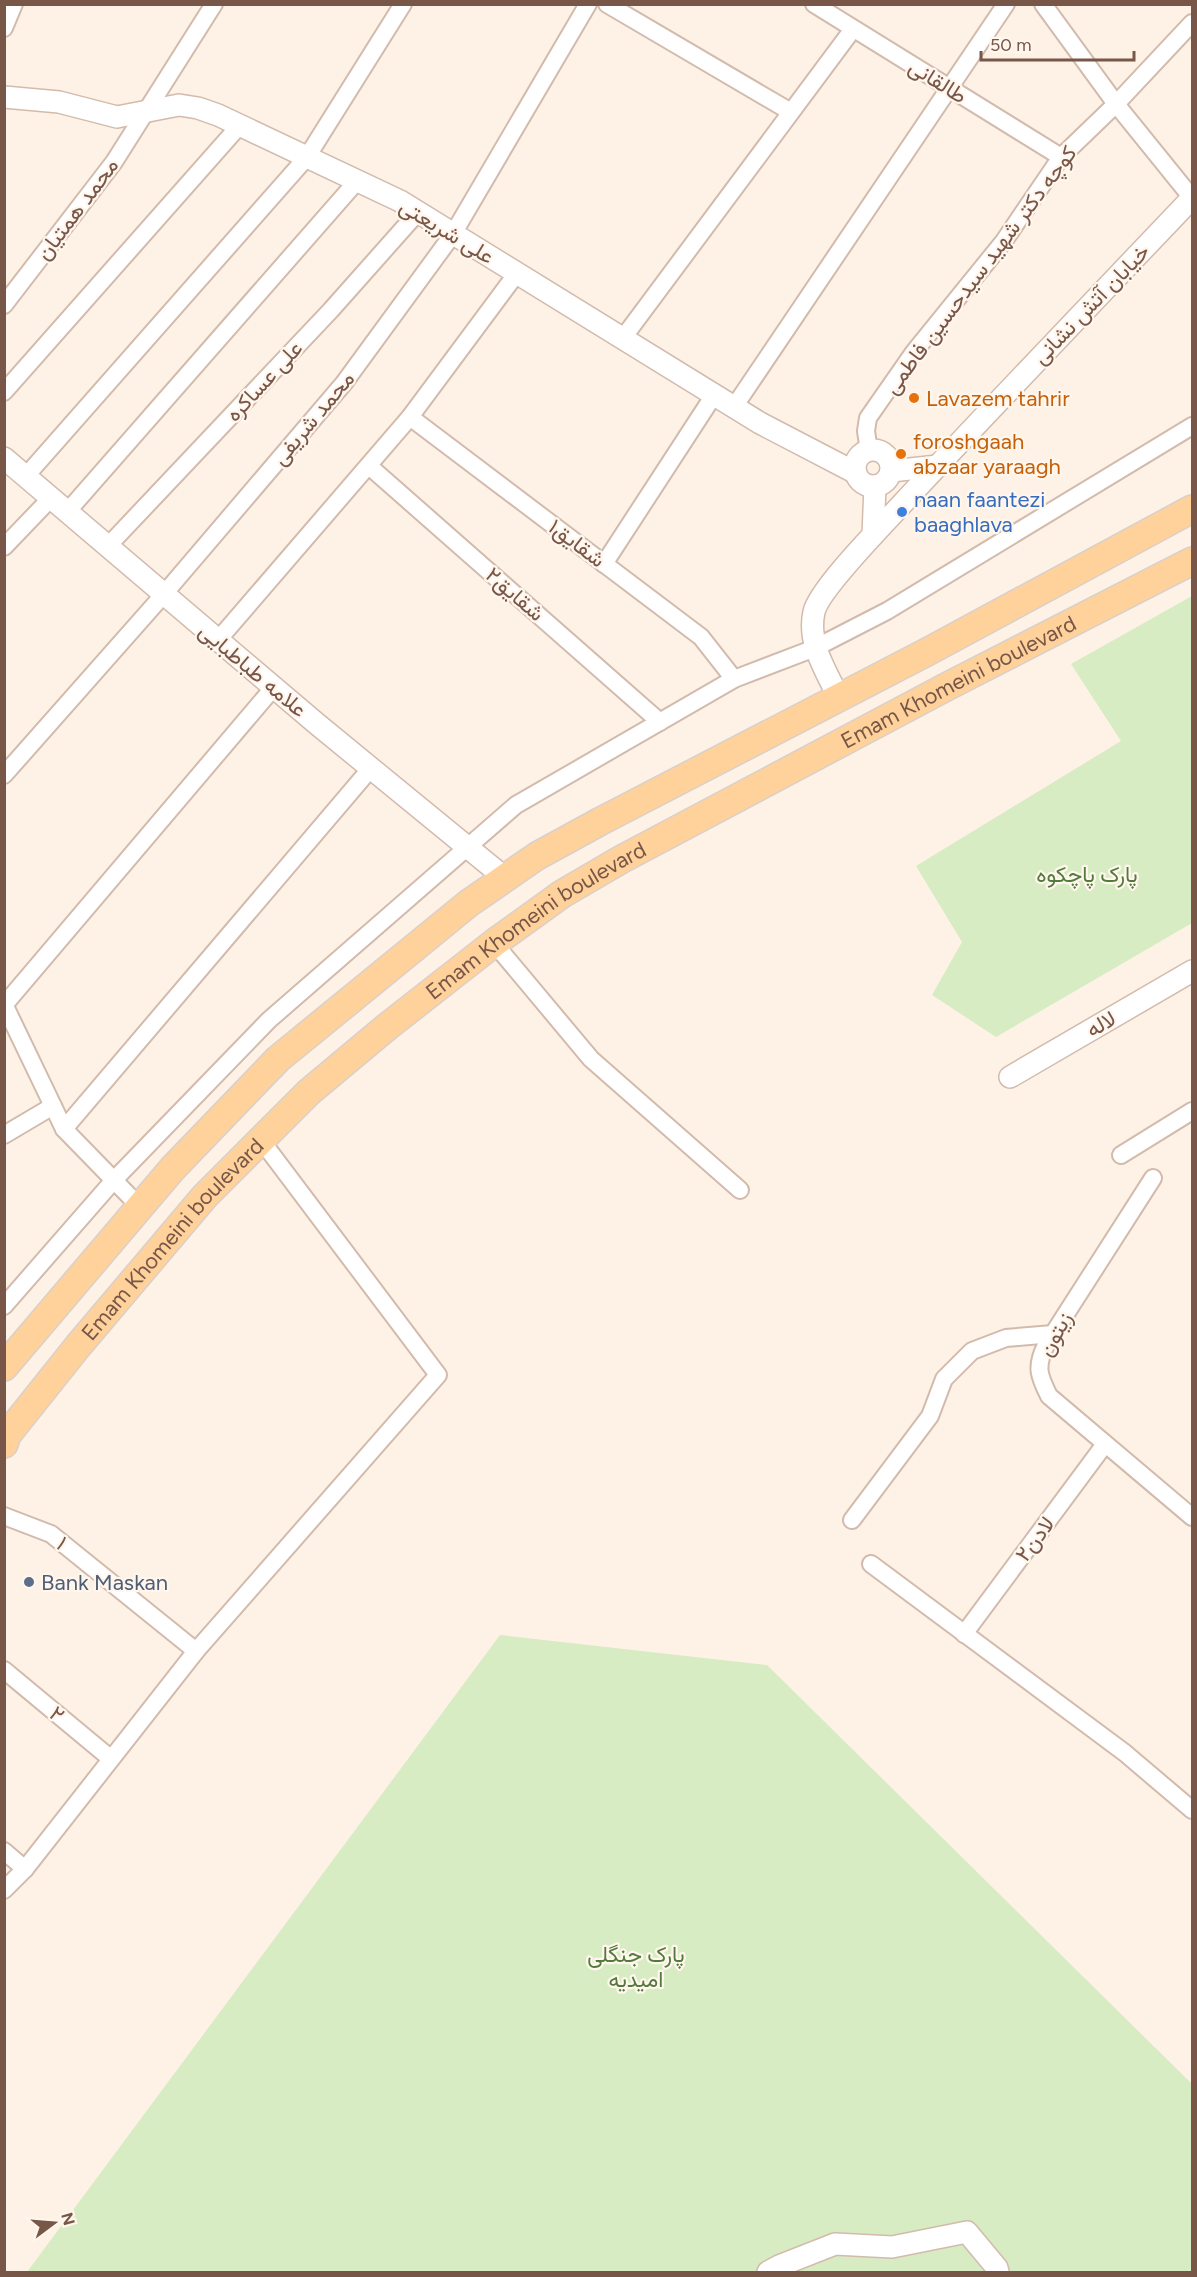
<svg xmlns="http://www.w3.org/2000/svg" width="1197" height="2277" viewBox="0 0 1197 2277" font-family="Figtree,Vazirmatn,sans-serif">
  <style>
    .green { fill: #d7ecc2 }
    .lines { fill: none; stroke-linecap: round; stroke-linejoin: round }
    .minor-casing { stroke: #d2bbad; stroke-width: 20 }
    .tertiary-casing { stroke: #d2bbad; stroke-width: 24 }
    .primary-casing { stroke: #d9d0cc; stroke-width: 30 }
    .minor { stroke: #fff; stroke-width: 16 }
    .tertiary { stroke: #fff; stroke-width: 21 }
    .primary { stroke: #ffd19b; stroke-width: 27 }
    .food-dot { fill: #e8710a; stroke: #fff6ed; stroke-width: 2 }
    .shop-dot { fill: #3f7fe0; stroke: #fff6ed; stroke-width: 2 }
    .service-dot { fill: #5c6f8a; stroke: #fff6ed; stroke-width: 2 }
    .labels { text-anchor: middle; dominant-baseline: central; stroke-width: 4.5; stroke-linejoin: round; paint-order: stroke }
    .street-label { font-size: 22px; fill: #785648; stroke: #fff6ed }
    .food-label { font-size: 22px; fill: #c56008; stroke: #fff6ed; text-anchor: start }
    .shop-label { font-size: 22px; fill: #366cbe; stroke: #fff6ed; text-anchor: start }
    .park-label { font-size: 22px; fill: #53793d; stroke: #fff6ed }
    .service-label { font-size: 22px; fill: #4e5e75; stroke: #fff6ed; text-anchor: start }
  </style>
  <rect width="100%" height="100%" fill="#fdf2e5"/>
  <g class="green">
    <polygon points="1192,596 1192,923 996,1037 932,995 962,942 916,866 1121,741 1071,664"/>
    <polygon points="500,1635 767,1665 1192,2084 1192,2272 27,2272"/>
  </g>
  <g class="lines">
    <defs>
      <g id="minor">
        <polyline points="607,4 791,112"/>
        <polyline points="814,4 1061,157"/>
        <polyline points="1043,4 1116,104 1192,198"/>
        <polyline points="4,28 14,4"/>
        <polyline points="4,305 114,162 214,4"/>
        <polyline points="623,338 853,29"/>
        <polyline points="4,392 240,125"/>
        <polyline points="734,407 1006,4"/>
        <polyline points="410,417 701,637 734,679"/>
        <polyline points="869,451 866,431 868,418 914,352 1004,241 1061,157 1116,104 1192,23"/>
        <polyline points="369,466 660,722"/>
        <polyline points="26,476 307,157 403,4"/>
        <polyline points="67,512 357,181"/>
        <polyline points="108,546 331,310 418,212"/>
        <polyline points="4,547 51,498"/>
        <polyline points="604,564 714,395"/>
        <polyline points="218,640 410,417 517,273"/>
        <polyline points="4,775 164,594 344,383 453,234 588,4"/>
        <polyline points="494,943 591,1059 740,1190"/>
        <polyline points="4,1004 64,1129 140,1207"/>
        <polyline points="5,1004 274,687"/>
        <polyline points="64,1129 371,768"/>
        <polyline points="4,1135 53,1106"/>
        <polyline points="1121,1155 1192,1111"/>
        <path d="M1153 1178 1046 1345C1035 1367 1039 1376 1049 1396L1192 1517"/>
        <polyline points="4,1306 114,1180 269,1020 516,805 734,679 815,648 887,611 1192,426"/>
        <polyline points="4,1516 51,1534 196,1651"/>
        <polyline points="852,1520 930,1416 944,1379 972,1351 1006,1338 1053,1334"/>
        <polyline points="871,1564 1125,1753 1192,1810"/>
        <polyline points="964,1634 1105,1444"/>
        <polyline points="4,1670 110,1758"/>
        <polyline points="4,1851 25,1869"/>
        <polyline points="4,1890 25,1869 196,1651 438,1375 261,1140"/>
      </g>
      <g id="tertiary">
        <polyline points="4,97 59,102 117,117 179,105 198,108 218,115 400,201 760,423 856,473"/>
        <circle cx="873" cy="468" r="18"/>
        <polyline points="4,458 317,724 505,878"/>
        <polyline points="891,471 938,466"/>
        <polyline points="873,535 875,486"/>
        <path d="M839 698C826 671 807 643 814 612 819 589 883 525 902 504 998 401 1095 300 1192 198"/>
        <polyline points="1010,1077 1192,971"/>
        <polyline points="768,2272 779,2266 835,2244 892,2247 967,2232 997,2268 998,2272"/>
      </g>
      <g id="primary">
        <polyline points="4,1367 173,1168 278,1059 469,903 537,856 601,821 927,652 1192,509"/>
        <path id="s1" d="M4 1444 7 1435 78 1346 205 1196 309 1092 388 1026 494 943 562 894 622 859 948 686 1192 561"/>
      </g>
    </defs>
    <use href="#minor" class="minor-casing"/>
    <use href="#tertiary" class="tertiary-casing"/>
    <use href="#primary" class="primary-casing"/>
    <use href="#minor" class="minor"/>
    <use href="#tertiary" class="tertiary"/>
    <use href="#primary" class="primary"/>
  </g>
  <g class="food-dot">
    <circle cx="914" cy="398" r="6"/>
    <circle cx="901" cy="454" r="6"/>
  </g>
  <circle class="shop-dot" cx="902" cy="512" r="6"/>
  <circle class="service-dot" cx="29" cy="1582" r="6"/>
  <g class="labels">
    <g class="street-label">
      <text transform="translate(938 81) rotate(32)">طالقانی</text>
      <text transform="translate(77 209) rotate(-53)">محمد همتیان</text>
      <text transform="translate(447 231) rotate(31)">علی شریعتی</text>
      <text transform="translate(980 270) rotate(-53)">کوچه دکتر شهید سیدحسین فاطمی</text>
      <text transform="translate(1091 304) rotate(-46)">خیابان آتش نشانی</text>
      <text transform="translate(264 381) rotate(-47)">علی عساکره</text>
      <text transform="translate(313 418) rotate(-50)">محمد شریفی</text>
      <text transform="translate(577 543) rotate(37)">شقایق۱</text>
      <text transform="translate(515 594) rotate(41)">شقایق۲</text>
      <text transform="translate(253 670) rotate(40)">علامه طباطبایی</text>
      <text stroke="none"><textPath href="#s1" startOffset="1238">Emam Khomeini boulevard</textPath></text>
      <text stroke="none"><textPath href="#s1" startOffset="752">Emam Khomeini boulevard</textPath></text>
      <text transform="translate(1101 1024) rotate(-30)">لاله</text>
      <text stroke="none"><textPath href="#s1" startOffset="266">Emam Khomeini boulevard</textPath></text>
      <text transform="translate(1055 1334) rotate(-61)">زیتون</text>
      <text transform="translate(1035 1539) rotate(-53)">لادن۲</text>
      <text transform="translate(62 1543) rotate(39)">۱</text>
      <text transform="translate(57 1714) rotate(40)">۲</text>
    </g>
    <g class="food-label">
      <text x="926" y="398">Lavazem tahrir</text>
      <text x="913" y="441">foroshgaah<tspan x="913" dy="25">abzaar yaraagh</tspan></text>
    </g>
    <g class="shop-label">
      <text x="914" y="499">naan faantezi<tspan x="914" dy="25">baaghlava</tspan></text>
    </g>
    <g class="park-label">
      <text x="1087" y="874">پارک پاچکوه</text>
      <text x="636" y="1954">پارک جنگلی<tspan x="636" dy="25">امیدیه</tspan></text>
    </g>
    <g class="service-label">
      <text x="41" y="1582">Bank Maskan</text>
    </g>
  </g>
  <rect width="1197" height="2277" fill="none" stroke="#785648" stroke-width="12"/>
  <g transform="translate(54 2223) rotate(74)" stroke="#fff6ed" stroke-width="4.5" paint-order="stroke">
  <path d="M0-4.5L10 22L0 15L-10 22Z" fill="#785648"/>
  <text y="-9" font-size="16" font-weight="bold" text-anchor="middle" fill="#785648">N</text>
  </g>
  <path d="M981 51v9h153v-9" fill="none" stroke="#785648" stroke-width="3"/>
  <text x="990" y="51" font-size="18" fill="#785648" stroke="#fff6ed" stroke-width="4.5" paint-order="stroke">50 m</text>
</svg>
